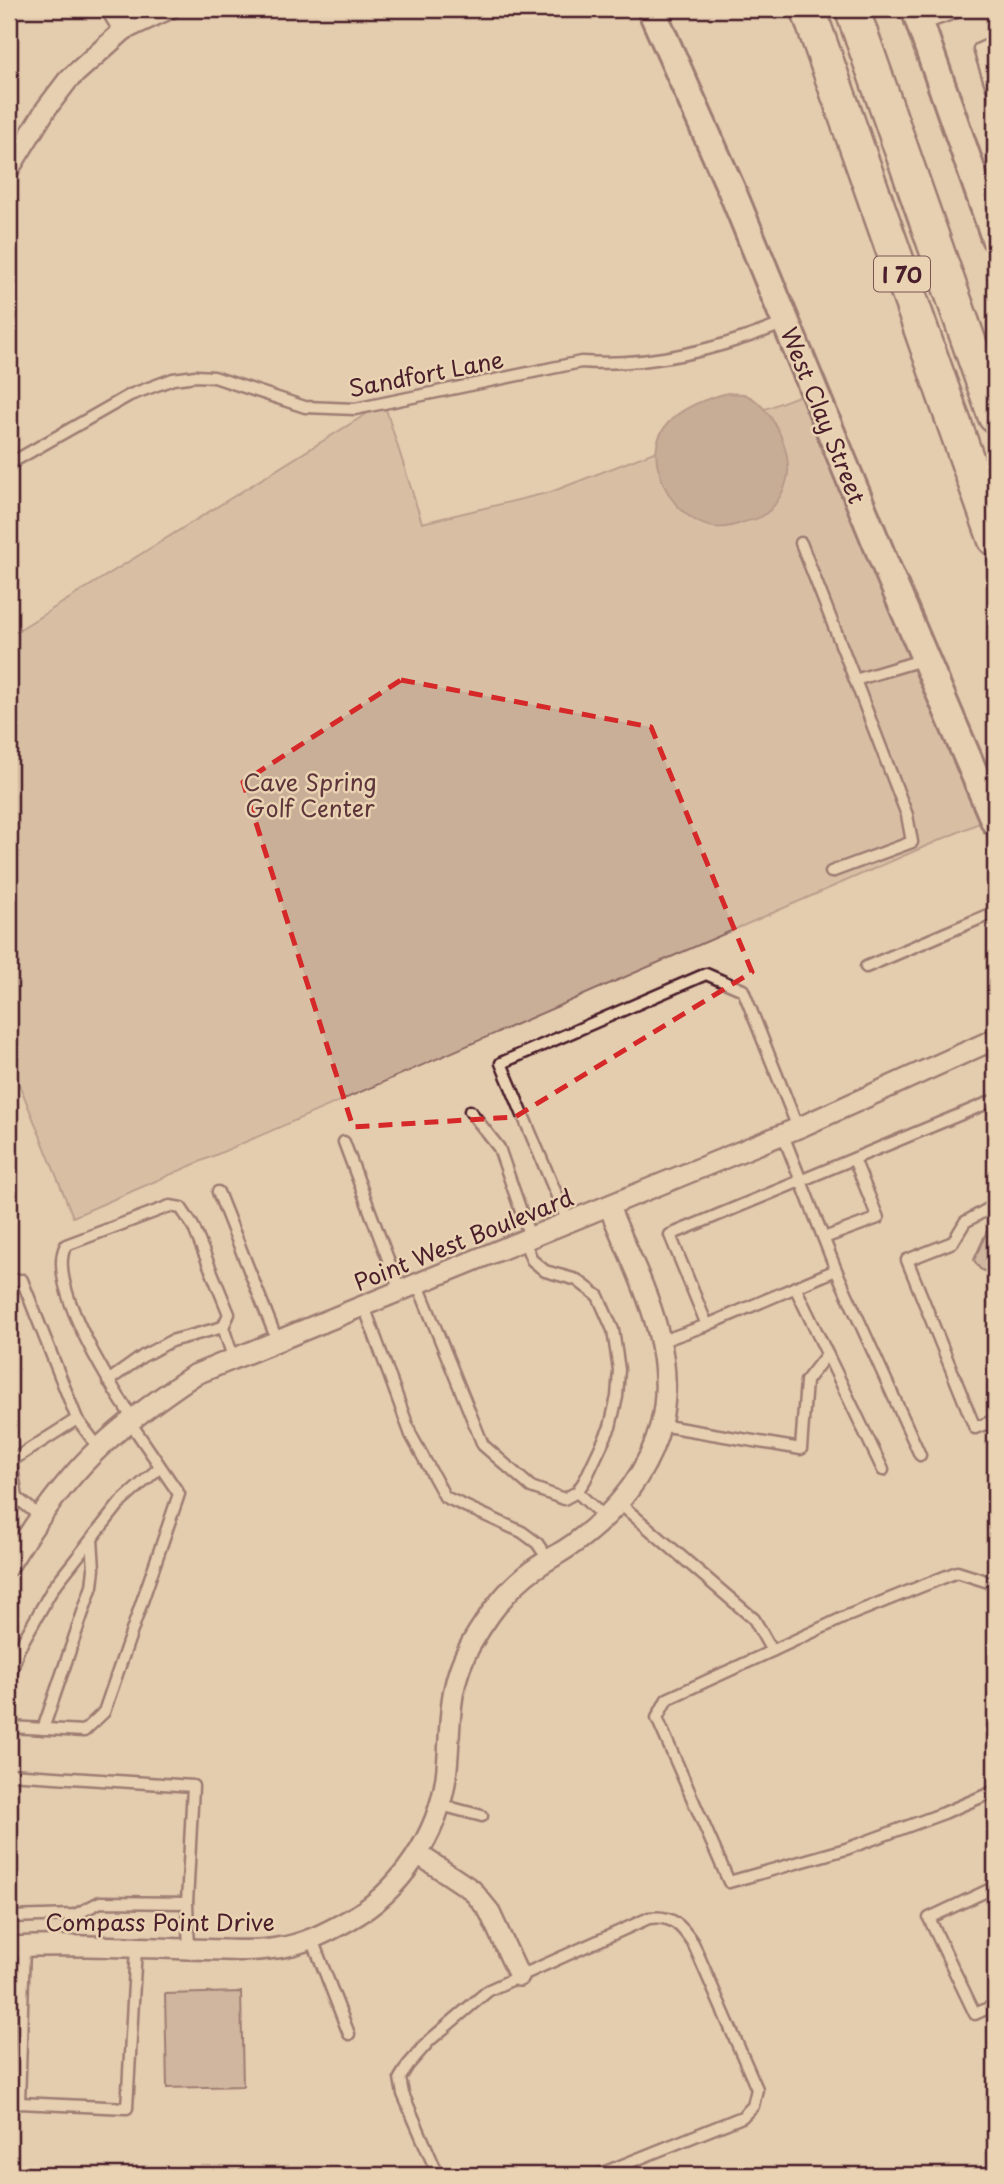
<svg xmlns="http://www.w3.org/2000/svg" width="1004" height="2184" viewBox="0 0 1004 2184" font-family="'Playpen Sans',sans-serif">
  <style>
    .green { fill: #caaf98; stroke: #8a6762; stroke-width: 2 }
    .water { fill: #a78779; stroke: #825d5a; stroke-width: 2 }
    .building { fill: #b89b89; stroke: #4a1f2b; stroke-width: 2 }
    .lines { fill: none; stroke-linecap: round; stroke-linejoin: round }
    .lane-casing { stroke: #4a1f2b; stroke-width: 15 }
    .street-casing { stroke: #4a1f2b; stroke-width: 24 }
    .secondary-casing { stroke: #4a1f2b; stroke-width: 32 }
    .highway-casing { stroke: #4a1f2b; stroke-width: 38 }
    .lane { stroke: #ead3b3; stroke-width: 10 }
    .street { stroke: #ead3b3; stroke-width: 19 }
    .secondary { stroke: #ead3b3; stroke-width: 26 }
    .highway { stroke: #ead3b3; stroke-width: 33 }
    .marked { fill: none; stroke: #d62828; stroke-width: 5; stroke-dasharray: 14 9; stroke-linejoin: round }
    .labels { text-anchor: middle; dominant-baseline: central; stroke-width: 5; stroke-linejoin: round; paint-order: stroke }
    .shield { fill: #ead3b3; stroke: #7a5554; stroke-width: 2 }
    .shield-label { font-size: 21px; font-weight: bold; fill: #4a1f2b }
    .street-label { font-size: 23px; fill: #4a1f2b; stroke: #ead3b3 }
    .park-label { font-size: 23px; fill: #5d353b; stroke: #ead3b3 }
  </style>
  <rect width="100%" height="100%" fill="#e4ccae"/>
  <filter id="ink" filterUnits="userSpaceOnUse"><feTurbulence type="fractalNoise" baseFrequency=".0143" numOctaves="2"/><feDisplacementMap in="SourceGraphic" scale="14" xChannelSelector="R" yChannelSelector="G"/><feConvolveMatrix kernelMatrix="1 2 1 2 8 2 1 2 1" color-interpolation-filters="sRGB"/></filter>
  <g filter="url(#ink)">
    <polygon class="green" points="819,388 993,817 73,1217 9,1059 9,636 384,403 422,523 551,492"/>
    <path class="water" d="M728 393C732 394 739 393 744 394 768 403 786 439 788 464 790 482 779 504 764 515 759 519 751 520 744 522 723 530 708 530 690 517 675 506 665 491 660 474 643 424 688 403 728 393Z"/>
    <g class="building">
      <polygon points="995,1213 995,1276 980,1269 974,1260"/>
      <polygon points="241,1992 243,2086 167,2088 165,1994"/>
    </g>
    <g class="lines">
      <defs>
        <g id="lane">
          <polyline points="995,42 979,49 995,97"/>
          <path d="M9 464 130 395 173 379 196 376 214 377 305 407 355 409 581 362C652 367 719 349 785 323"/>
          <polyline points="801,543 855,680 925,659"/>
          <polyline points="831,872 912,842 907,815 855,680"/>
          <polyline points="866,967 995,912"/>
          <polyline points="470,1111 499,1148 530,1237"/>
          <polyline points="344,1142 400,1291"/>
          <polyline points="218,1192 277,1340"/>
          <polyline points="995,1205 965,1222 953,1242 907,1260 975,1428 995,1420"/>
          <polyline points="568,1222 501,1063 706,974 743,990 798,1128"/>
          <polyline points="824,1238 878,1218 854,1159"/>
          <polyline points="836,1270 920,1455"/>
          <polyline points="9,1280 22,1280 77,1419 99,1448"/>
          <polyline points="418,1285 483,1445 531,1487 564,1499 577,1492 585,1480 610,1427 617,1397 619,1370 613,1330 598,1296 577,1280 545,1271 532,1260 524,1240"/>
          <polyline points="795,1287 883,1470"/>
          <polyline points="364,1306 411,1435 445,1497 522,1532 537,1543 548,1559"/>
          <polyline points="707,1325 836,1270 783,1135"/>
          <polyline points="662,1341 707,1325 670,1235 995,1100"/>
          <polyline points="108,1381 143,1356 171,1341 223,1327"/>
          <path d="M133 1419C111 1386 45 1282 66 1245L170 1206 181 1208 193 1226 229 1314 223 1327 233 1357"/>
          <polyline points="660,1425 801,1449 806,1381 827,1354"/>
          <polyline points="9,1460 11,1461 17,1498 41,1517"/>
          <polyline points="11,1461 77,1419"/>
          <polyline points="577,1492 605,1518"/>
          <polyline points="619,1503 754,1619 772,1651 667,1699 657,1718 729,1882 846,1849 944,1813 995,1791"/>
          <polyline points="772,1651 847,1616 957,1572 995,1584"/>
          <polyline points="9,1681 18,1650 53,1588 120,1503 160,1467"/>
          <polyline points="9,1727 84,1731 104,1712 179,1494 130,1422"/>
          <polyline points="43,1729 92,1586 94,1569 92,1539"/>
          <polyline points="9,1774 193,1786 187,1903 189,1949"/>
          <polyline points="441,1805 482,1816"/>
          <polyline points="995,1887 929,1918 975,2014 995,2005"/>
          <polyline points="9,1917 75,1915 100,1902 187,1903"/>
          <polyline points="312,1939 349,2034"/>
          <polyline points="24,1946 19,2103 127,2108 136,1948"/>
          <path d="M438 2175 403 2094 400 2078 408 2065 430 2040 489 1990 649 1918C672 1915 681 1925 693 1943L757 2089 753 2106 742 2117 598 2175"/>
        </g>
        <g id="street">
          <polyline points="111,9 124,30"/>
          <polyline points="919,21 952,9"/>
          <polyline points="9,169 46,109 68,80 124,30 169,9"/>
          <path d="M9 1565C34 1524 64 1481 99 1448 128 1421 161 1397 194 1375L798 1128 995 1039"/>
          <polyline points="418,1854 472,1890 489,1911 519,1976"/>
          <path d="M9 1947C68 1944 128 1947 187 1949 217 1949 247 1953 277 1948 302 1945 326 1933 349 1920 400 1892 438 1835 446 1777 452 1730 445 1689 471 1644 485 1620 505 1592 526 1575 542 1562 560 1554 576 1542 616 1512 649 1472 661 1423 679 1347 637 1275 609 1207"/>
        </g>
        <g id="secondary">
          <polyline points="651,9 732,191 890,576 995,822"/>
          <polyline points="915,9 995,238"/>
        </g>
        <g id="highway">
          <polyline points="808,9 995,539"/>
          <polyline points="852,9 995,416"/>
        </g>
      </defs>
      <use href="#lane" class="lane-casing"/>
      <use href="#street" class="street-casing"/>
      <use href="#secondary" class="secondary-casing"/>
      <use href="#highway" class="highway-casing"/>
      <use href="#lane" class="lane"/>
      <use href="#street" class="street"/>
      <use href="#secondary" class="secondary"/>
      <use href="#highway" class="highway"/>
    </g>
  </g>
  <path d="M0 0H1004V2184H0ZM401 680 651 727 752 972 515 1117 353 1127 243 782Z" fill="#e4ccae" fill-opacity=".55" fill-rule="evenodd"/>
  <path class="marked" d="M401 680 651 727 752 972 515 1117 353 1127 243 782Z"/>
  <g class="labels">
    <rect class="shield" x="874" y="256.5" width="56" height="35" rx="5"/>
    <g class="shield-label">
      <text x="902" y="274">I 70</text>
    </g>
    <g class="street-label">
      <text transform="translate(426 373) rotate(-11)">Sandfort Lane</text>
      <text transform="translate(824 415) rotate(68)">West Clay Street</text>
      <text transform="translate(463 1239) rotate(-22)">Point West Boulevard</text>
      <text x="160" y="1921">Compass Point Drive</text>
    </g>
    <g class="park-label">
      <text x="310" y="781">Cave Spring<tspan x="310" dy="26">Golf Center</tspan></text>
    </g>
  </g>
  <rect width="1004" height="2184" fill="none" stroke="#ead3b3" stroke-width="35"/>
  <rect x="18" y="18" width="969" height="2149" fill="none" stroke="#4a1f2b" stroke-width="2.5" filter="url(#ink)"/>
</svg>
